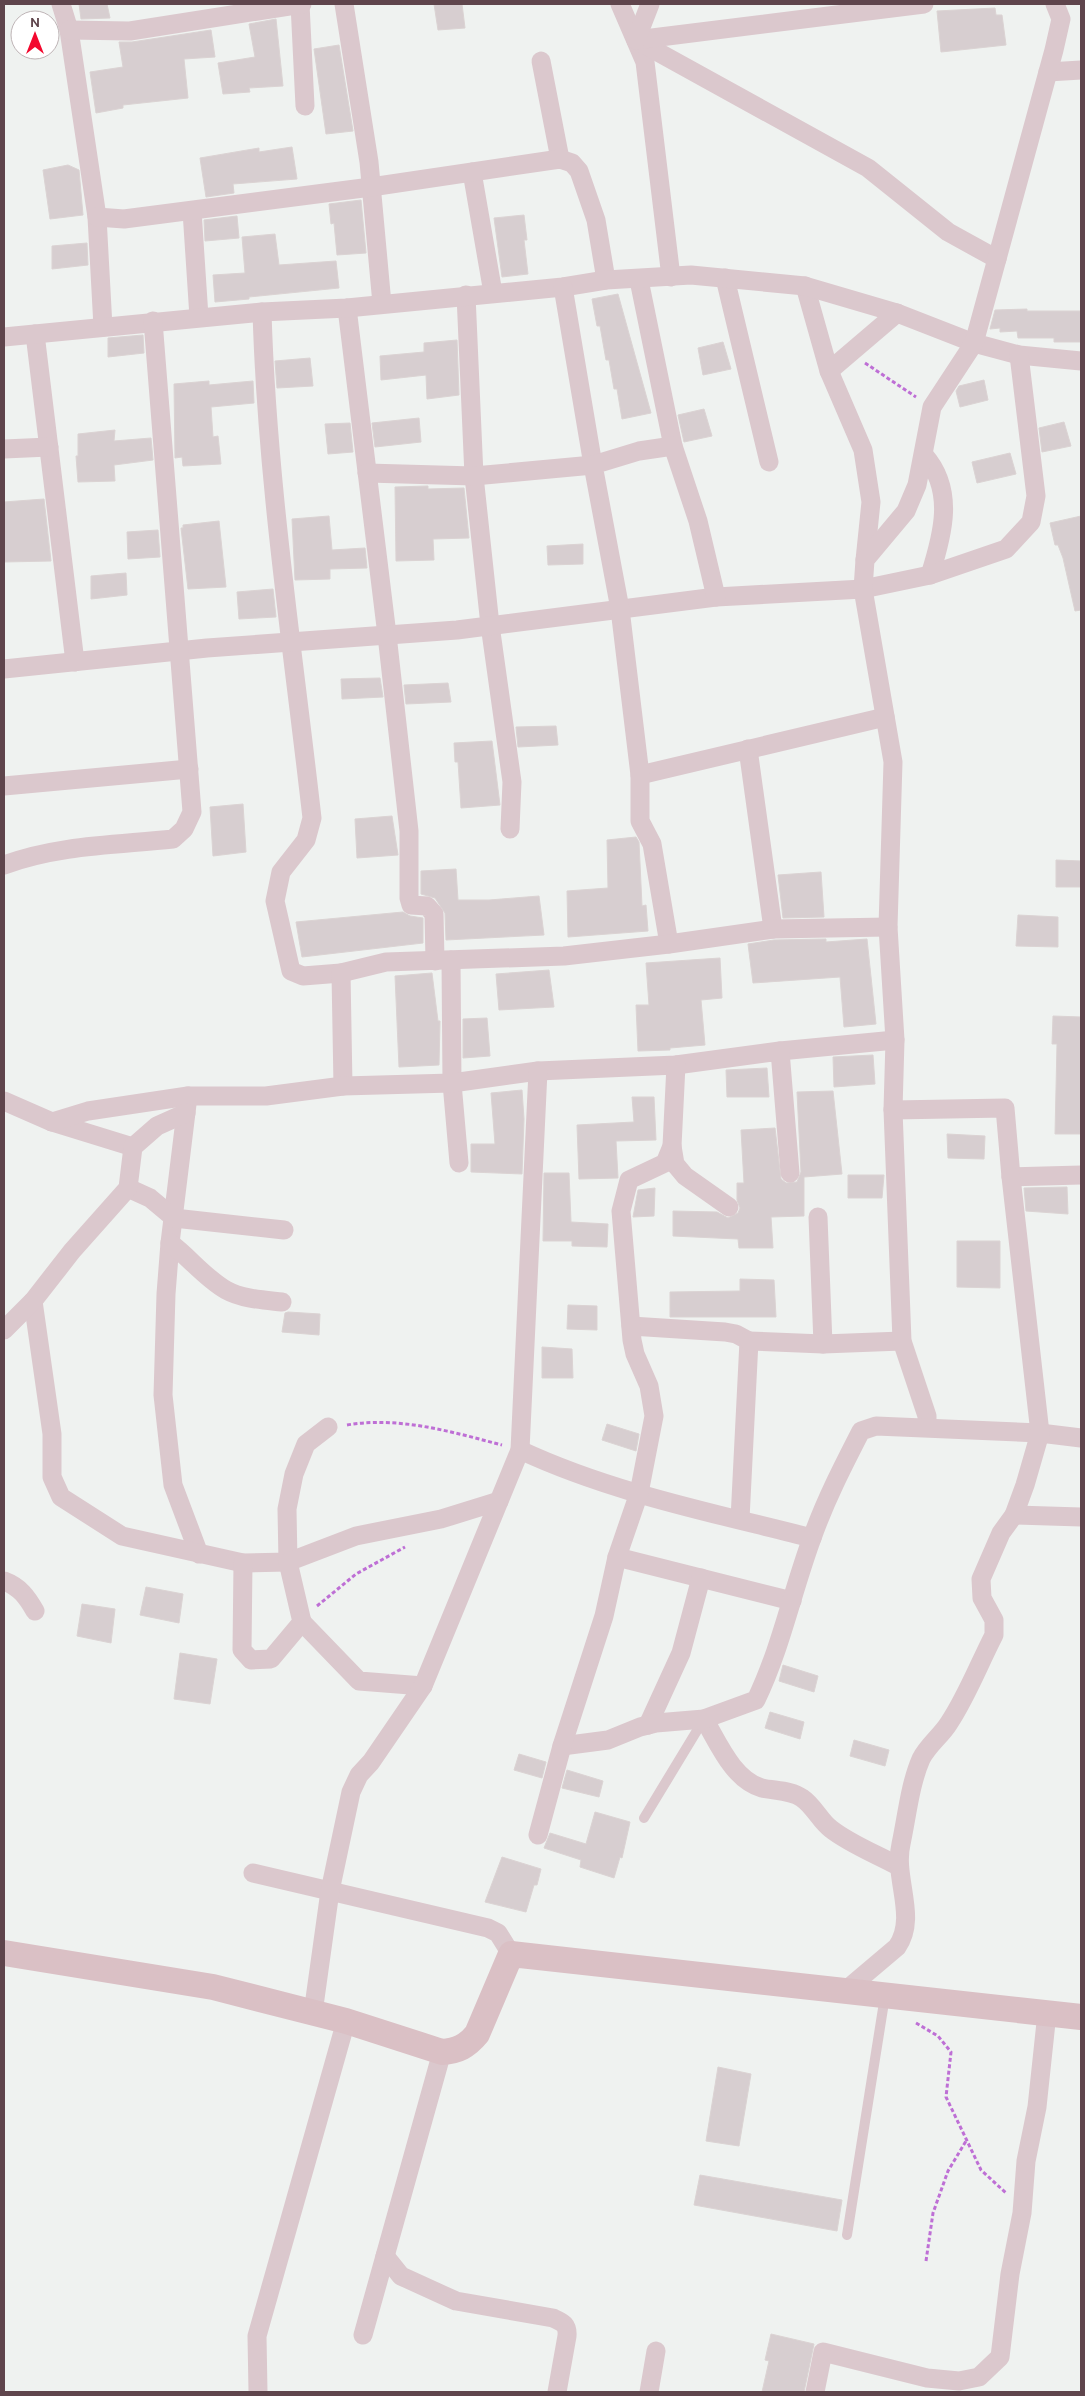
<svg xmlns="http://www.w3.org/2000/svg" width="1085" height="2396" viewBox="0 0 1085 2396" font-family="Overpass,sans-serif">
  <style>
    .building { fill: #d7ced0; stroke: #dbd3d3 }
    .lines { fill: none; stroke-linecap: round; stroke-linejoin: round }
    .path { stroke: #be6fd5; stroke-width: 3; stroke-dasharray: 4 2.5; stroke-linecap: butt }
    .lane { stroke: #dbc8cd; stroke-width: 10 }
    .street { stroke: #dbc8cd; stroke-width: 19 }
    .secondary { stroke: #dac0c5; stroke-width: 26 }
  </style>
  <rect width="100%" height="100%" fill="#eff2f0"/>
  <g class="building">
    <polygon points="79,4 107,4 110,18 81,19"/>
    <polygon points="434,4 462,4 465,28 438,30"/>
    <polygon points="995,8 996,15 1002,15 1006,45 941,52 937,11"/>
    <polygon points="276,19 283,86 249,88 250,92 223,94 218,63 255,57 249,24"/>
    <polygon points="211,30 215,57 184,59 188,98 123,105 123,108 96,113 90,72 123,67 119,42 132,42"/>
    <polygon points="339,45 353,131 326,134 314,49"/>
    <polygon points="292,147 297,179 233,184 234,193 206,197 200,158 259,148 259,152"/>
    <polygon points="68,165 79,170 83,215 50,219 43,170"/>
    <polygon points="361,200 366,253 337,255 334,223 331,224 329,204"/>
    <polygon points="524,215 527,240 524,240 528,274 502,277 494,218"/>
    <polygon points="237,216 239,238 205,241 204,220"/>
    <polygon points="275,234 279,265 336,261 339,288 249,297 249,299 215,302 213,275 245,273 242,237"/>
    <polygon points="87,243 88,265 52,269 52,246"/>
    <polygon points="618,294 651,413 622,419 617,389 614,389 609,360 606,360 600,326 597,326 592,299"/>
    <polygon points="1027,309 1027,311 1081,311 1081,342 1054,342 1054,338 1018,338 1017,331 1000,332 1000,328 990,329 995,310"/>
    <polygon points="143,335 144,353 108,357 108,338"/>
    <polygon points="457,340 459,395 427,399 426,375 381,380 380,356 424,352 424,343"/>
    <polygon points="723,342 731,369 703,375 698,348"/>
    <polygon points="310,358 313,386 277,388 275,361"/>
    <polygon points="984,380 988,400 960,407 956,391 959,386"/>
    <polygon points="209,381 209,385 253,381 254,403 211,407 213,437 218,436 221,464 183,466 182,457 175,458 174,384"/>
    <polygon points="704,409 712,436 684,442 678,415"/>
    <polygon points="419,418 421,442 375,447 372,423"/>
    <polygon points="1064,422 1071,446 1042,452 1039,428"/>
    <polygon points="350,423 353,452 328,454 325,424"/>
    <polygon points="115,430 114,441 151,438 153,460 114,465 115,481 78,482 76,456 78,456 78,434"/>
    <polygon points="1010,453 1016,474 977,483 972,462"/>
    <polygon points="428,486 428,489 464,488 469,538 433,539 434,560 396,561 395,487"/>
    <polygon points="44,499 51,561 4,562 4,502"/>
    <polygon points="329,516 332,550 365,548 367,568 330,569 330,579 295,580 292,519"/>
    <polygon points="1081,516 1081,610 1075,611 1063,558 1058,545 1055,545 1050,523"/>
    <polygon points="219,521 226,587 188,589 181,528 183,528 183,525"/>
    <polygon points="158,530 160,557 128,559 127,532"/>
    <polygon points="583,544 583,564 548,565 547,546"/>
    <polygon points="126,573 127,595 91,599 91,576"/>
    <polygon points="273,589 276,617 239,619 237,592"/>
    <polygon points="380,678 383,697 342,699 341,679"/>
    <polygon points="448,683 451,702 406,704 404,685"/>
    <polygon points="556,726 558,745 518,747 516,727"/>
    <polygon points="492,741 500,805 461,808 458,762 455,762 454,743"/>
    <polygon points="243,804 246,852 213,856 210,807"/>
    <polygon points="392,816 398,855 357,858 355,819"/>
    <polygon points="636,837 639,842 642,906 646,905 648,931 568,937 567,891 608,888 607,840"/>
    <polygon points="1056,860 1081,861 1081,887 1056,887"/>
    <polygon points="456,869 458,900 489,900 539,896 544,935 446,940 445,913 435,898 421,894 421,871"/>
    <polygon points="821,872 824,917 783,918 778,875"/>
    <polygon points="403,912 410,916 423,918 423,943 302,957 296,922"/>
    <polygon points="1018,915 1058,917 1058,947 1016,946"/>
    <polygon points="826,939 826,942 867,939 876,1024 844,1027 840,977 753,983 748,944 774,940"/>
    <polygon points="720,958 722,998 701,1000 705,1045 670,1048 670,1050 638,1051 636,1005 649,1005 646,963"/>
    <polygon points="549,970 554,1007 499,1010 496,974"/>
    <polygon points="432,973 438,1021 440,1021 439,1065 399,1067 395,976"/>
    <polygon points="1053,1016 1081,1017 1081,1134 1055,1134 1057,1044 1052,1044"/>
    <polygon points="487,1018 490,1056 463,1058 463,1019"/>
    <polygon points="873,1055 875,1084 834,1087 833,1057"/>
    <polygon points="767,1068 769,1097 727,1097 726,1070"/>
    <polygon points="522,1090 524,1119 522,1174 471,1172 471,1144 495,1144 491,1093"/>
    <polygon points="833,1091 842,1174 804,1177 804,1216 771,1217 773,1248 739,1248 738,1239 673,1236 673,1211 717,1212 728,1218 738,1213 740,1208 737,1200 737,1183 744,1183 741,1130 775,1128 781,1179 786,1183 797,1182 801,1172 797,1092"/>
    <polygon points="632,1097 654,1097 656,1140 616,1141 618,1178 579,1179 577,1125 634,1122"/>
    <polygon points="947,1134 985,1136 984,1159 948,1158"/>
    <polygon points="544,1173 569,1173 571,1222 608,1224 607,1247 572,1246 572,1241 543,1241"/>
    <polygon points="848,1175 884,1175 882,1198 848,1198"/>
    <polygon points="1067,1187 1068,1214 1026,1211 1024,1188"/>
    <polygon points="655,1188 654,1216 633,1217 638,1190"/>
    <polygon points="957,1241 1000,1241 1000,1288 957,1287"/>
    <polygon points="740,1279 774,1280 776,1317 670,1317 670,1292 740,1291"/>
    <polygon points="568,1305 597,1306 597,1330 567,1329"/>
    <polygon points="288,1312 320,1314 319,1335 282,1332 285,1313"/>
    <polygon points="542,1347 572,1349 573,1378 542,1378"/>
    <polygon points="607,1424 639,1434 636,1451 602,1440"/>
    <polygon points="146,1587 183,1594 179,1623 140,1615"/>
    <polygon points="82,1604 115,1609 111,1643 77,1636"/>
    <polygon points="180,1653 217,1659 210,1704 174,1699"/>
    <polygon points="783,1665 818,1676 814,1692 779,1681"/>
    <polygon points="770,1712 804,1722 800,1739 765,1728"/>
    <polygon points="854,1740 889,1750 885,1766 850,1756"/>
    <polygon points="519,1754 546,1762 542,1778 514,1770"/>
    <polygon points="567,1770 603,1781 599,1797 562,1788"/>
    <polygon points="595,1812 630,1822 622,1858 620,1857 614,1878 580,1867 581,1860 544,1848 550,1833 586,1844"/>
    <polygon points="502,1857 541,1869 537,1885 534,1885 526,1912 485,1902"/>
    <polygon points="718,2067 751,2074 739,2146 706,2141"/>
    <polygon points="700,2175 842,2200 837,2231 694,2205"/>
    <polygon points="771,2334 814,2344 804,2392 762,2392 769,2361 765,2360"/>
  </g>
  <g class="lines">
    <g class="path">
      <polyline points="865,363 916,397"/>
      <path d="M347 1425C399 1416 452 1432 502 1445"/>
      <polyline points="317,1606 356,1574 405,1547"/>
      <polyline points="916,2023 938,2036 951,2052 946,2097 981,2170 1006,2193"/>
      <polyline points="926,2261 933,2213 948,2171 966,2141"/>
    </g>
    <g class="lane">
      <polyline points="644,1818 704,1719"/>
      <polyline points="847,2235 885,1996"/>
    </g>
    <g class="street">
      <polyline points="61,4 69,30 97,217 103,327"/>
      <polyline points="300,4 305,106"/>
      <polyline points="344,4 369,162 382,304"/>
      <polyline points="620,4 645,62 671,277"/>
      <polyline points="69,30 130,31 302,4"/>
      <polyline points="636,40 868,168 948,232 997,259"/>
      <polyline points="636,40 924,4"/>
      <polyline points="636,40 650,4"/>
      <polyline points="541,61 560,159"/>
      <polyline points="1048,72 1081,70"/>
      <polyline points="472,172 493,293"/>
      <polyline points="192,211 199,317"/>
      <polyline points="97,217 124,219 371,187 560,159 572,163 579,171 596,220 606,280"/>
      <polyline points="725,278 769,462"/>
      <polyline points="639,280 673,446"/>
      <polyline points="805,286 829,371 863,450 871,502 865,560"/>
      <polyline points="466,295 474,476 490,625 512,782 510,829"/>
      <polyline points="347,308 387,635 409,831 409,898 411,905 427,906 434,914 435,961"/>
      <path d="M262 312C267 481 293 650 312 818L306 840 281 872 275 901 291 971 303 976 341 973"/>
      <polyline points="35,334 75,662"/>
      <polyline points="4,337 262,312 347,308 563,287 606,280 691,275 805,286 897,313 974,343 1019,355 1081,361"/>
      <polyline points="829,371 897,313"/>
      <polyline points="4,449 49,447"/>
      <path d="M924 455C955 490 943 534 930 575"/>
      <polyline points="367,473 474,476 593,465 563,287"/>
      <polyline points="4,669 207,648 457,630 716,597 863,589 930,575 1006,549 1031,522 1036,496 1019,355"/>
      <polyline points="748,749 773,929"/>
      <polyline points="640,775 885,717"/>
      <polyline points="4,786 189,769"/>
      <path d="M4 865C58 845 116 845 173 839L184 829 192 812 153 321"/>
      <polyline points="669,944 652,844 640,821 640,775 620,609 593,465 639,451 673,446 698,521 716,597"/>
      <polyline points="451,960 452,1083 459,1163"/>
      <polyline points="780,1051 895,1040"/>
      <polyline points="343,1086 341,973 386,962 564,956 669,944 773,929 888,927"/>
      <polyline points="188,1096 170,1243 166,1294 163,1395 173,1485 199,1554"/>
      <polyline points="4,1101 52,1122 133,1147"/>
      <polyline points="893,1110 1005,1108 1011,1177 1081,1175"/>
      <polyline points="52,1122 88,1111 188,1096 266,1096 343,1086 452,1083 538,1071 676,1065 780,1051 790,1173"/>
      <polyline points="672,1146 675,1164 685,1176 729,1207"/>
      <polyline points="128,1188 150,1198 174,1218 284,1230"/>
      <polyline points="818,1217 823,1344"/>
      <path d="M170 1243C189 1257 205 1278 226 1290 242 1299 264 1300 282 1302"/>
      <polyline points="33,1301 52,1434 52,1477 61,1497 122,1536 243,1563 288,1562 287,1509 294,1474 306,1444 328,1427"/>
      <polyline points="631,1326 725,1332 736,1334 749,1341 740,1519"/>
      <polyline points="4,1330 33,1301 72,1251 128,1188 133,1147 157,1126 186,1113"/>
      <polyline points="749,1341 823,1344 902,1341"/>
      <polyline points="927,1427 927,1416 902,1341 893,1110 895,1040 888,927 893,762 863,589 865,560 906,511 917,485 932,407 974,343 1054,50 1061,19 1055,4"/>
      <path d="M520 1450C612 1493 714 1513 812 1538"/>
      <polyline points="1014,1515 1081,1517"/>
      <polyline points="617,1557 792,1601"/>
      <polyline points="243,1563 242,1650 251,1660 271,1659 302,1622 288,1562 356,1536 441,1519 499,1501"/>
      <path d="M4 1581C20 1587 27 1597 35 1611"/>
      <polyline points="302,1622 359,1681 423,1686"/>
      <path d="M704 1719C718 1742 733 1780 762 1788 775 1791 791 1790 802 1798 814 1806 820 1821 831 1829 850 1844 876 1854 898 1866"/>
      <polyline points="648,1725 681,1653 701,1578"/>
      <path d="M562 1746 608 1740 640 1727 656 1723 704 1719 756 1700C781 1648 792 1592 812 1538 825 1501 843 1466 861 1431L876 1426 1040 1433 1081 1438"/>
      <polyline points="538,1835 562,1746 604,1616 617,1557 639,1493 654,1416 649,1386 635,1354 632,1340 621,1211 629,1180 665,1163 672,1146 676,1065"/>
      <polyline points="253,1873 488,1928 498,1933 511,1954"/>
      <path d="M845 1991 897 1947C918 1917 893 1878 901 1844 907 1816 910 1784 921 1759 928 1745 941 1736 949 1723 967 1696 979 1664 994 1635V1620L982 1598 981 1579 1001 1533 1014 1515 1025 1485 1040 1433 1011 1177"/>
      <polyline points="313,2013 330,1891 351,1792 359,1775 371,1762 423,1686 520,1450 538,1071"/>
      <path d="M385 2256 401 2276 456 2301 553 2318C562 2322 568 2324 567 2336L557 2392"/>
      <polyline points="363,2335 442,2052"/>
      <polyline points="258,2392 257,2336 346,2021"/>
      <polyline points="649,2392 656,2351"/>
      <polyline points="815,2392 823,2352 927,2378 959,2381 979,2377 1000,2357 1010,2274 1022,2213 1026,2161 1037,2107 1047,2013"/>
    </g>
    <path class="secondary" d="M4 1953 213 1987 346 2021 442 2052C458 2051 467 2046 477 2034L511 1954 1081 2017"/>
  </g>
  <rect width="1085" height="2396" fill="none" stroke="#5f454c" stroke-width="10"/>
  <g transform="translate(35 35)"><circle r="24" fill="#ffffff" stroke="#bfb5b7"/>
  <path d="M0-4L9 19L0 12L-9 19Z" fill="#f3082e"/>
  <text y="-8" font-size="14" font-weight="bold" text-anchor="middle" fill="#5f454c">N</text>
  </g>
</svg>
